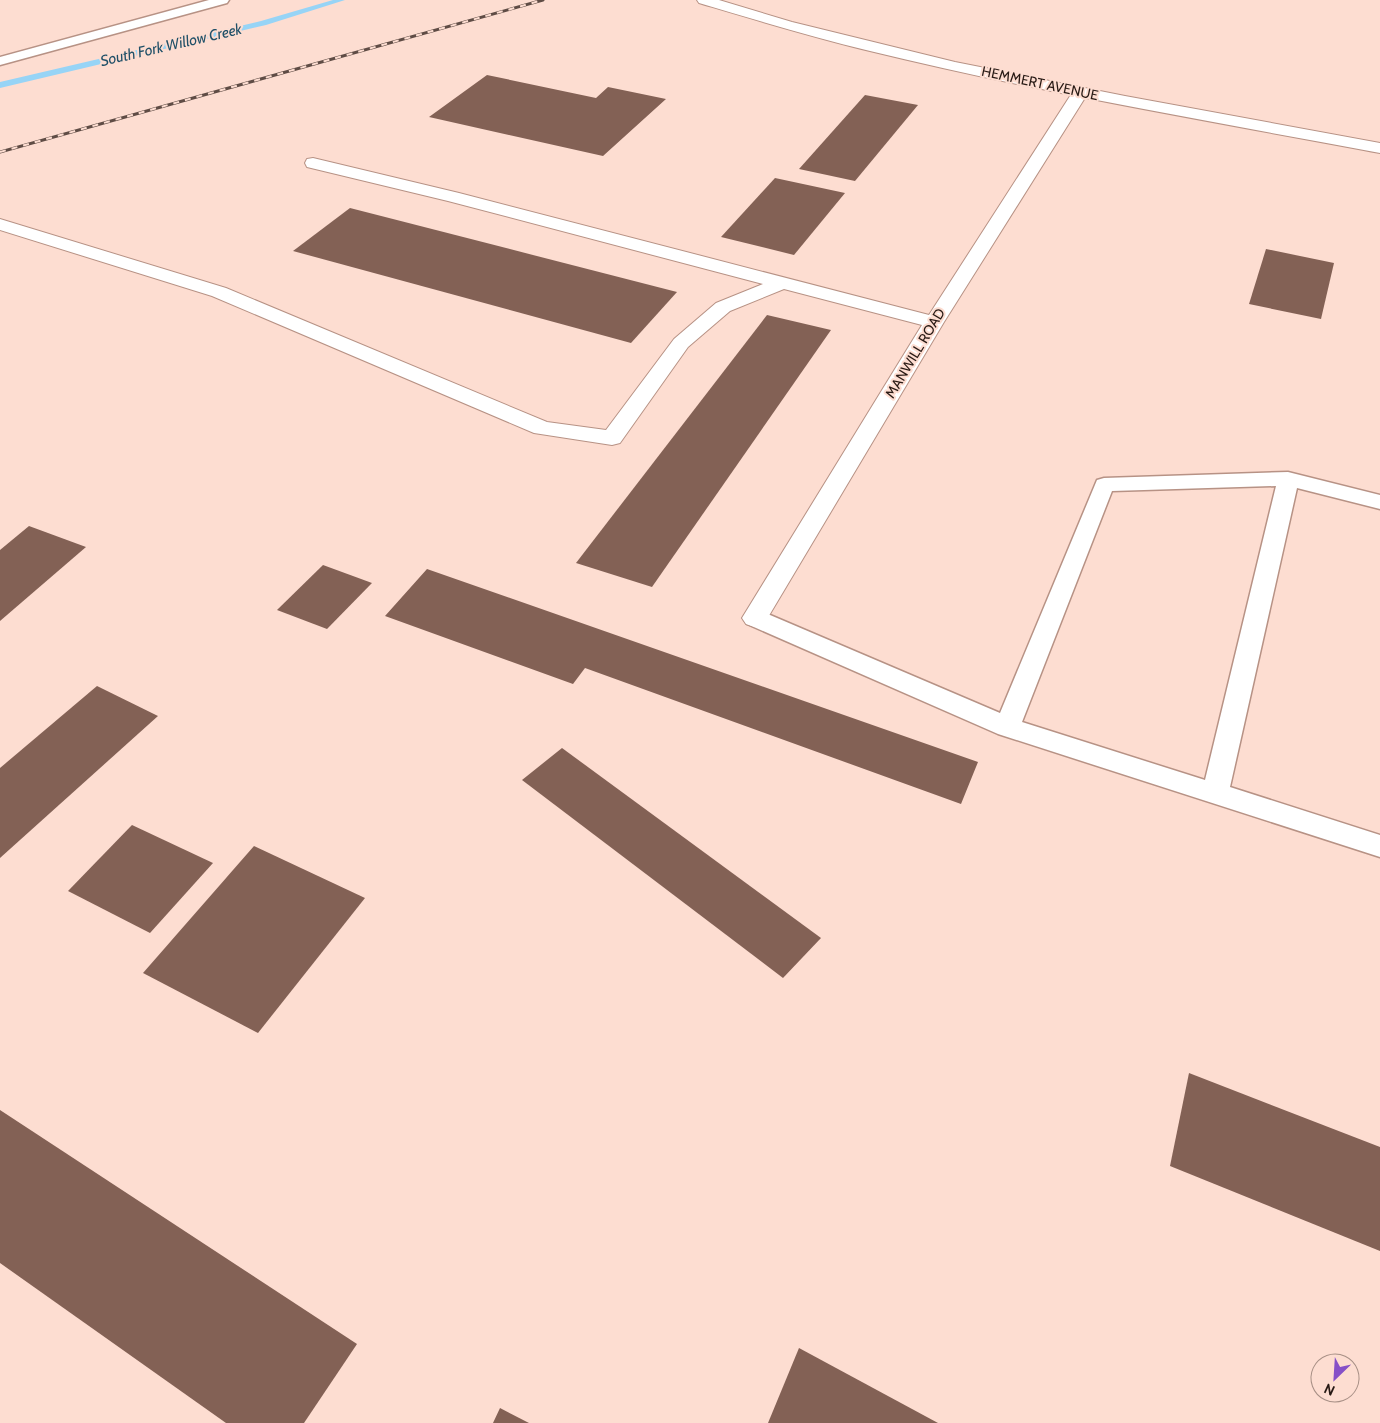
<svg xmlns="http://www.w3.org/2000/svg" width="1380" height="1423" viewBox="0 0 1380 1423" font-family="Cabin,sans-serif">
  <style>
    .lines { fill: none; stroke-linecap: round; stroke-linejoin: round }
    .stream { fill: #97d4f6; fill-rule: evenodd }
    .building { fill: #836155 }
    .lane-casing { stroke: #b79285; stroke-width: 3 }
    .street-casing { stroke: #b79285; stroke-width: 2 }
    .secondary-casing { stroke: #b79285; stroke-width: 2 }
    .lane { fill: #fff; fill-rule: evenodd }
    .street { fill: #fff; fill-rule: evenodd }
    .secondary { fill: #fff; fill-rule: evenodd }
    .rail-casing { stroke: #5f4c45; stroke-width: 3 }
    .rail { stroke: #fdddd1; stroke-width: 2; stroke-dasharray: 6; stroke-linecap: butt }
    .labels { text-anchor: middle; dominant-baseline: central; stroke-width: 4; stroke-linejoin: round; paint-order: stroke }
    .far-street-label { font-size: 14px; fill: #271914; stroke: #fdddd1 }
    .far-water-label { font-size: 15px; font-style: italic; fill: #205068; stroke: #fdddd1 }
  </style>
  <rect width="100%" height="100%" fill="#fdddd1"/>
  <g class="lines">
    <polygon class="stream" points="333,0 345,0 266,25 0,88 0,82 261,21"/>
  </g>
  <g class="building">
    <polygon points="487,75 596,98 608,87 666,99 603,156 429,117"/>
    <polygon points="865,95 918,105 855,181 799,169"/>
    <polygon points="775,178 845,193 794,255 721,237"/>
    <polygon points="350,208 677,292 631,343 293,251"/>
    <polygon points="1266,249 1334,263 1321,319 1249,304"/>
    <polygon points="767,315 831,330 652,587 576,563"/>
    <polygon points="29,526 86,547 0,621 0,550"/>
    <polygon points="323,565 372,583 327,629 277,610"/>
    <polygon points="427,569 978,762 961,804 585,668 573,684 385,616"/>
    <polygon points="97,686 158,716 0,858 0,768"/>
    <polygon points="562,748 821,938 783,978 522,780"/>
    <polygon points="132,825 213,863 150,933 68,891"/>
    <polygon points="254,846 365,898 258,1033 143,973"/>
    <polygon points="1189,1073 1380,1147 1380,1251 1170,1166"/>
    <polygon points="0,1110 357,1344 304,1423 226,1423 0,1263"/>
    <polygon points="799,1348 938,1423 768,1423"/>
    <polygon points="500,1408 529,1423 493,1423"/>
  </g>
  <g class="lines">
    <defs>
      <g id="lane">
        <polygon points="209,0 229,0 227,3 0,65 0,57"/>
        <path d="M1288 472 1380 495V509L1297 488 1230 787 1380 835V857L998 734 747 624 743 618 747 612 755 610 763 612 1000 713 1097 480 1104 478ZM1276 486 1205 780 1022 722 1112 491Z"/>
      </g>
      <polygon id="street" points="1080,88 1086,90 1088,93 944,322 764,624 755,627 746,624 742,618 922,325 784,289 730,311 688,347 620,443 612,445 534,433 212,296 0,230 0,219 226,288 547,422 606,430 674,339 716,303 763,284 448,201 307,167 305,163 307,159 313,158 459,193 929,315 1072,93 1074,90"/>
      <path id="secondary" d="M697 0H719L792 22 955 62 1125 96 1380 143V153C1209 121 1038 92 870 51 812 37 756 20 699 3Z"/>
    </defs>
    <use href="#lane" class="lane-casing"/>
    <use href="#street" class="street-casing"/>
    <use href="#secondary" class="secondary-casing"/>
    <use href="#lane" class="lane"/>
    <use href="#street" class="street"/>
    <use href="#secondary" class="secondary"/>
    <defs>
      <polyline id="rail" points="0,152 543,0"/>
    </defs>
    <use href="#rail" class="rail-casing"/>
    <use href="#rail" class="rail"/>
  </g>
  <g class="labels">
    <g class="far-street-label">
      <text transform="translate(1040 83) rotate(12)">HEMMERT AVENUE</text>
      <text transform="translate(915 353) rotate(-59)">MANWILL ROAD</text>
    </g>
    <g class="far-water-label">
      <text transform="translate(171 45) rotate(-13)">South Fork Willow Creek</text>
    </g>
  </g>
  <g transform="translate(1335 1378) rotate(205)"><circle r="24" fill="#fdddd1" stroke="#a78f85"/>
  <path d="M0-4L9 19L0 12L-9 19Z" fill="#8650c7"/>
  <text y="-8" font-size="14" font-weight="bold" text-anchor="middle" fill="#271914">N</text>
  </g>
</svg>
